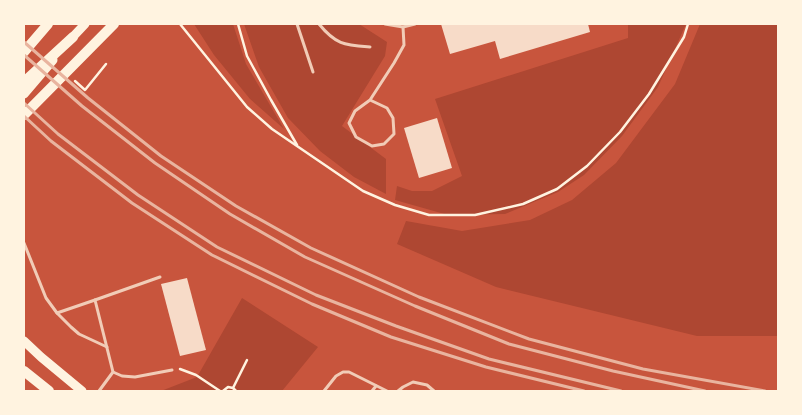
<svg xmlns="http://www.w3.org/2000/svg" width="802" height="415" viewBox="0 0 802 415" font-family="Barlow,sans-serif">
  <style>
    .green { fill: #ae4732 }
    .building { fill: #f7dbc8 }
    .lines { fill: none; stroke-linecap: round; stroke-linejoin: round }
    .path { stroke: #fff3e0; stroke-width: 2.5 }
    .service { stroke: #f1ccb7; stroke-width: 3 }
    .primary { stroke: #fff3e0; stroke-width: 9 }
    .trunk { stroke: #fff3e0; stroke-width: 10 }
    .rail { stroke: #e9b49f; stroke-width: 3 }
  </style>
  <rect width="100%" height="100%" fill="#c8553d"/>
  <g class="green">
    <polygon points="194,24 233,24 246,64 284,129 250,99 214,55"/>
    <polygon points="244,24 359,24 387,42 385,56 342,126 386,159 386,194 354,177 320,151 288,118 259,67"/>
    <polygon points="628,24 686,24 658,87 622,136 584,175 558,192 505,214 448,215 395,200 397,186 412,191 432,191 462,176 435,99 628,38"/>
    <polygon points="700,24 778,24 778,336 697,336 496,287 397,244 406,221 462,231 530,220 572,200 616,163 675,84"/>
    <polygon points="242,298 318,347 282,391 161,391 197,377"/>
  </g>
  <g class="building">
    <polygon points="441,24 588,24 590,32 500,59 495,41 450,54"/>
    <polygon points="437,118 452,168 419,178 404,128"/>
    <polygon points="187,278 206,350 180,356 161,284"/>
  </g>
  <g class="lines">
    <g class="path">
      <polyline points="180,24 247,107 272,129 363,191 395,205 429,215 475,215 523,204 557,189 587,166 620,132 649,94 684,37 688,24"/>
      <polyline points="238,24 247,56 271,100 297,145"/>
      <polyline points="75,81 85,90 106,64"/>
      <polyline points="180,369 196,375 220,391"/>
      <polyline points="233,388 247,360"/>
      <polyline points="223,391 228,387 233,388 236,391"/>
    </g>
    <g class="service">
      <polyline points="297,24 313,72"/>
      <path d="M319 24C336 45 345 45 370 47"/>
      <polyline points="385,24 403,27 415,24"/>
      <polyline points="370,100 387,108 393,118 394,134 384,144 372,146 356,137 349,123 355,111 370,100 394,63 404,45 403,27"/>
      <polyline points="24,243 46,298 57,313 95,300"/>
      <polyline points="57,313 71,327 79,334 107,347"/>
      <polyline points="113,372 122,376 135,377 172,370"/>
      <polyline points="99,391 113,372 95,300 160,277"/>
      <polyline points="324,391 336,376 343,372 349,372 387,391"/>
      <polyline points="372,391 376,386"/>
      <polyline points="398,391 403,387 413,382 427,385 434,391"/>
    </g>
    <g class="primary">
      <polyline points="69,41 85,24"/>
      <polyline points="24,94 53,60"/>
      <polyline points="24,341 41,357 82,391"/>
    </g>
    <g class="trunk">
      <polyline points="24,52 48,24"/>
      <polyline points="24,82 73,37"/>
      <polyline points="24,115 114,24"/>
      <polyline points="24,371 49,391"/>
    </g>
    <g class="rail">
      <polyline points="24,42 88,98 161,156 236,206 311,248 419,297 529,339 643,369 765,391"/>
      <polyline points="24,55 82,106 155,163 230,214 305,257 415,306 509,344 613,371 705,391"/>
      <polyline points="24,103 58,134 138,195 217,247 316,295 396,326 489,359 621,391"/>
      <polyline points="24,116 51,141 132,203 212,255 312,304 391,337 486,367 584,391"/>
    </g>
  </g>
  <rect width="802" height="415" fill="none" stroke="#fff3e0" stroke-width="50"/>
</svg>
